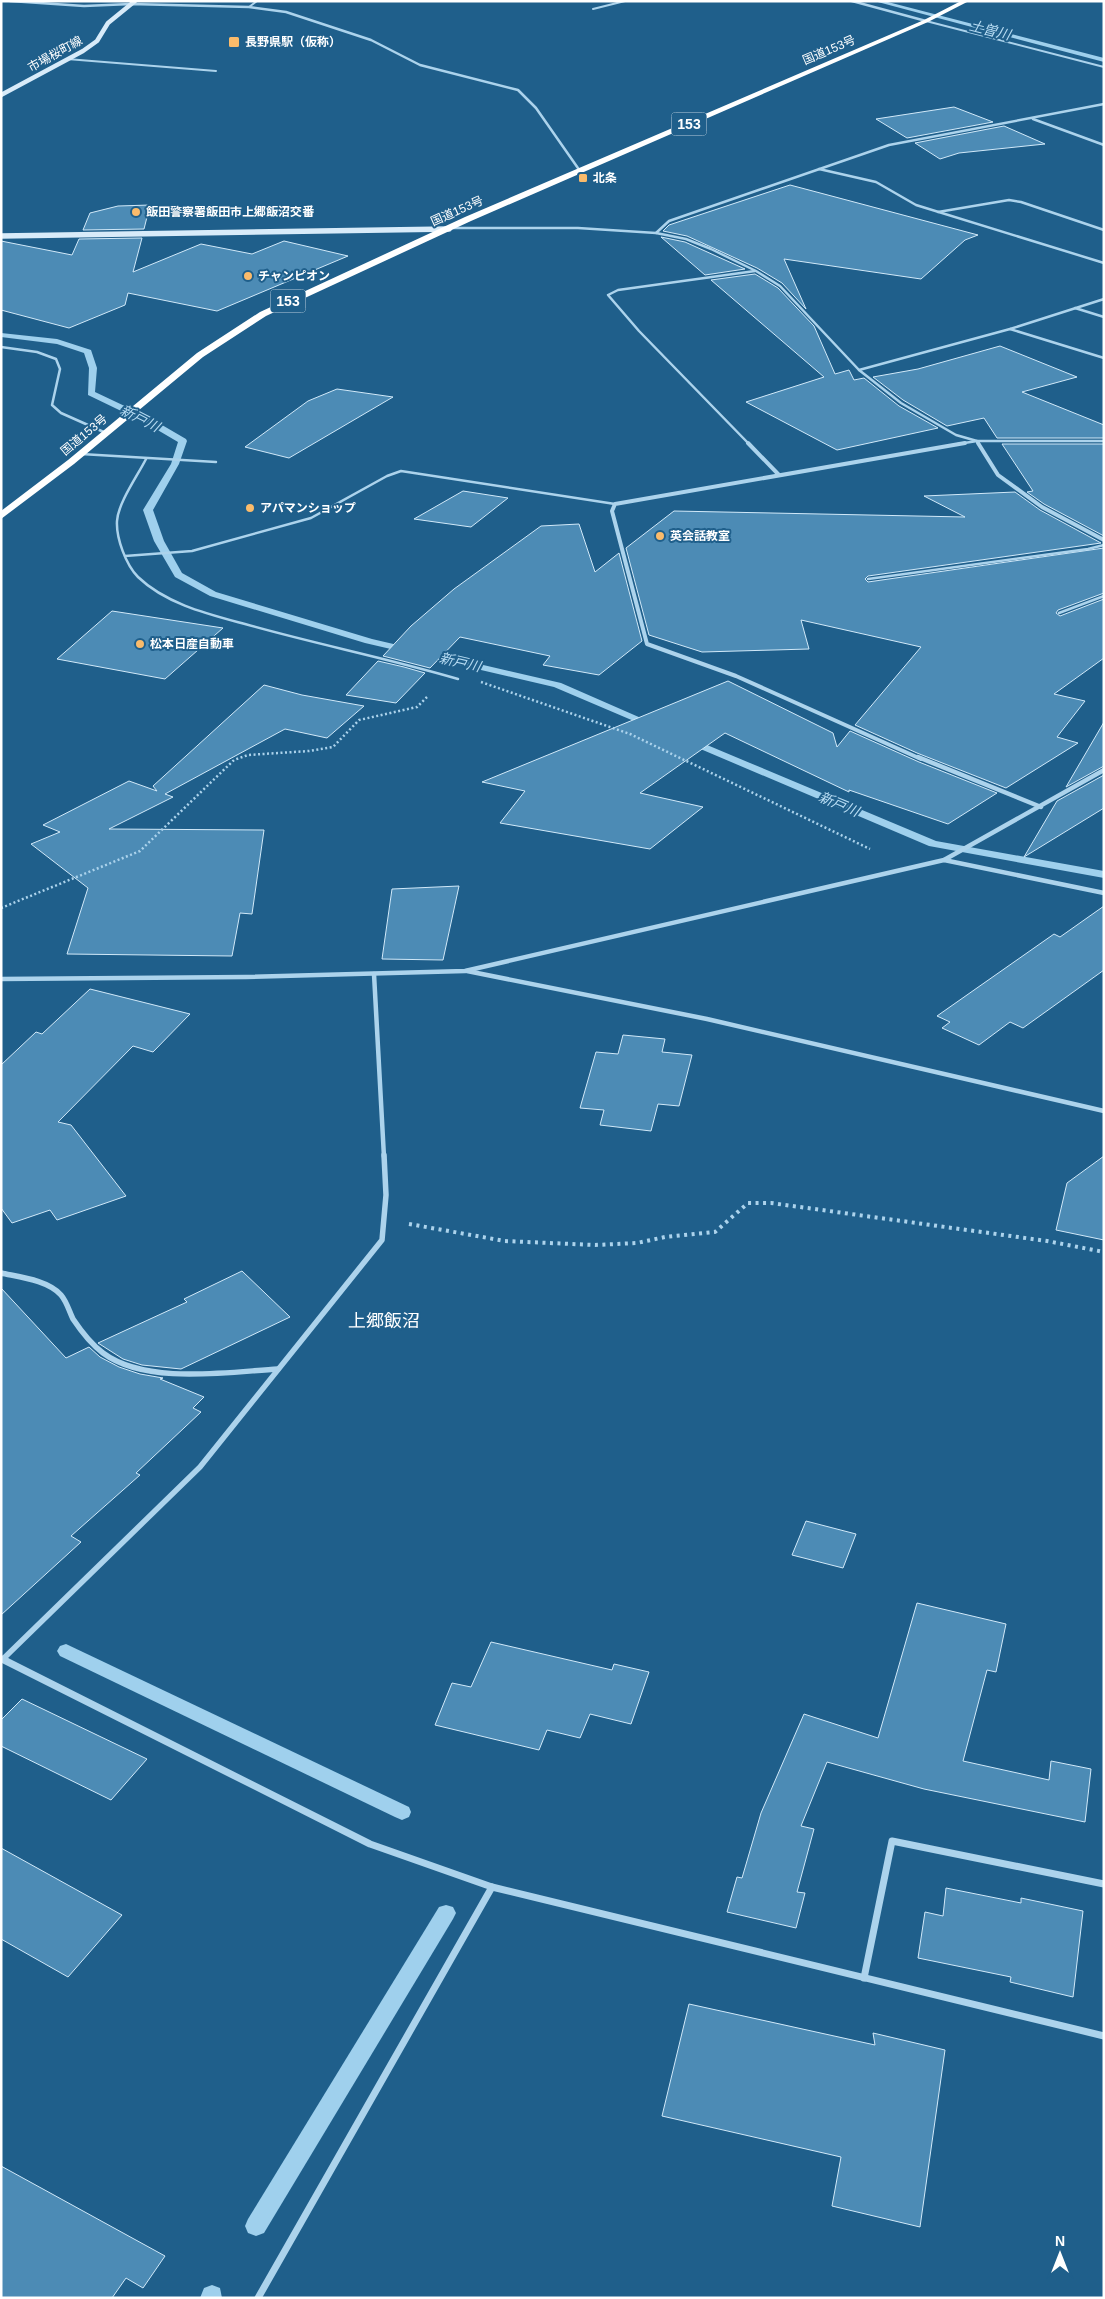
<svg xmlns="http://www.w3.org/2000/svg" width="1105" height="2299" viewBox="0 0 1105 2299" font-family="Helvetica,'Noto Sans JP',sans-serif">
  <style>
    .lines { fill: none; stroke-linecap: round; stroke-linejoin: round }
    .stream { fill: #9fd0ed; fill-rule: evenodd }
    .building { fill: #4c8bb5; stroke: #d1e9f9 }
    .path-far1 { stroke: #acd3ec; stroke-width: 2.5; stroke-dasharray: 2 2.5; stroke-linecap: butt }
    .path { stroke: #acd3ec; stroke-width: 4; stroke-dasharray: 3 4.5; stroke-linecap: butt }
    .lane-far1 { stroke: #acd3ec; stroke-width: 2 }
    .lane { stroke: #acd3ec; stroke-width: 2.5 }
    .street-far4 { stroke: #acd3ec; stroke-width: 2.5 }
    .street-far3 { stroke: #acd3ec; stroke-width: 4 }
    .street-far2 { stroke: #acd3ec; stroke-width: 4.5 }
    .street-far1 { stroke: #acd3ec; stroke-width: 5.5 }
    .street { stroke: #acd3ec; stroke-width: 7 }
    .secondary-far1 { stroke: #d8ebf9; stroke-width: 4.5 }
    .secondary { stroke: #d8ebf9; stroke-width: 5.5 }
    .highway { fill: #fff; fill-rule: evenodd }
    .poi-dot { fill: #fabb6b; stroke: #1f5f8b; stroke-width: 2 }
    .labels { text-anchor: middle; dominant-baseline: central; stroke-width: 4; stroke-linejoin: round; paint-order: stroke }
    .far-poi-label { font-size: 12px; font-weight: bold; fill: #fff; stroke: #1f5f8b; text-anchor: start }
    .far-street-label { font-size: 12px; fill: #fff; stroke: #1f5f8b }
    .far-water-label { font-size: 14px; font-style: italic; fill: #b7dcf3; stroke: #1f5f8b }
    .shield { fill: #1f5f8b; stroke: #bccfdc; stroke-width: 1 }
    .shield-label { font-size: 14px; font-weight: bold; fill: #fff }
    .quarter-label { font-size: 18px; fill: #fff; stroke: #1f5f8b }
  </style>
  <rect width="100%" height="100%" fill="#1f5f8b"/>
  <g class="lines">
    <g class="stream">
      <polygon points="874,1 884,1 1104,58 1104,62"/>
      <polygon points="1,333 57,339 91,350 97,368 95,392 150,418 186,439 187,441 179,464 153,510 164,541 182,573 216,592 372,639 561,683 657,725 656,727 648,727 554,687 365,643 210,596 175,577 154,541 143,510 171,464 178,442 144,422 88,395 89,368 84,353 57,344 1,337"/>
      <polygon points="688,737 936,841 1104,871 1104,878 929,846 684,742 683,740"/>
      <polygon points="66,1644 409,1807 411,1812 409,1817 402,1820 395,1817 60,1656 57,1651 60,1646"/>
      <polygon points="446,1905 453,1907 456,1913 453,1919 264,2233 256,2236 248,2233 245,2226 248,2219 439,1907"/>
      <polygon points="212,2285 220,2288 222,2298 200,2298 204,2288"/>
    </g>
  </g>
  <g class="building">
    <polygon points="954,107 993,122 907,138 876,119"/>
    <polygon points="1004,126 1045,144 959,153 940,159 915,143"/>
    <polygon points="790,185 824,194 978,235 965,240 921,279 784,259 806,309 782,283 757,268 687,236 663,231 669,225"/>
    <polygon points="150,205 144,229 83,230 90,213 118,206"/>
    <polygon points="661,237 685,242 745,269 705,275"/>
    <polygon points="142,238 133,272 201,244 252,254 284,241 348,256 217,311 128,293 125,305 69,328 1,310 1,241 72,255 79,239"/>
    <polygon points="755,274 778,288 814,326 835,374 849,370 854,380 864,378 899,406 938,428 837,450 746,402 824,377 711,280"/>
    <polygon points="1000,346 1077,377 1022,392 1104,425 1104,438 997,438 984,418 947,426 903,400 873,377 918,369"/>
    <polygon points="337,389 393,397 289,458 245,447 308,401"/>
    <polygon points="1002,444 1104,444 1104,536 1044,504 1027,492 1033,491"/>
    <polygon points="463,491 508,498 471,527 414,519"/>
    <polygon points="1015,492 1040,510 1101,543 868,576 865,579 868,582 1104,548 1104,593 1058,610 1056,613 1060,616 1104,599 1104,658 1054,694 1085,701 1057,737 1078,743 1006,788 917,753 855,725 921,647 801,620 809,649 702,652 649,635 626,548 674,511 965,517 924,496"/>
    <polygon points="579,524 595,572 619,553 642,641 599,675 543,665 550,656 460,637 430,668 383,656 411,626 454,589 541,526"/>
    <polygon points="112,611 223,628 165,679 57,659"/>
    <polygon points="378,661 404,667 425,673 396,703 346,695"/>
    <polygon points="728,681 833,733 837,747 850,731 919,762 997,793 948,824 849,790 849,792 725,733 640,793 703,807 650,849 500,823 525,791 482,782"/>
    <polygon points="264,685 302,695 364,706 327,738 285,729 165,794 173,797 109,829 264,830 252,914 240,913 232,956 67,954 88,888 31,844 60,832 43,825 129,781 157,791 153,786"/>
    <polygon points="1104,722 1104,766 1066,787"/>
    <polygon points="1104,775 1104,808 1024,857 1057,801"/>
    <polygon points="459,886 443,960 382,959 392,889"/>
    <polygon points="1104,906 1104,970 1023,1028 1010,1022 979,1045 942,1028 950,1022 937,1016 1054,934 1060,937"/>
    <polygon points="90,989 190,1014 153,1052 133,1046 58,1122 71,1125 126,1196 57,1220 50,1210 12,1223 1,1208 1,1065 36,1032 42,1034"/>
    <polygon points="623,1035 665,1039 662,1052 692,1055 679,1106 658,1104 651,1131 600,1125 604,1110 580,1108 596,1052 618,1054"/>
    <polygon points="1104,1156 1104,1240 1056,1230 1067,1183"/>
    <polygon points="242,1271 290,1317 181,1369 142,1365 123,1359 98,1343 187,1302 184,1299"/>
    <polygon points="1,1288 66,1358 89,1347 100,1357 119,1367 140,1374 163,1378 160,1379 204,1397 193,1408 201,1412 136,1473 140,1475 71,1536 81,1542 1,1615"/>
    <polygon points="806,1521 856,1534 843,1568 792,1555"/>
    <polygon points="917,1603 1006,1624 996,1672 987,1670 963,1761 1049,1780 1051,1761 1091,1769 1085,1822 924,1789 827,1762 801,1826 814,1829 797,1892 805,1893 796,1928 727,1912 737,1877 742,1878 761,1813 804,1714 878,1738"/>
    <polygon points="491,1642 612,1670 614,1664 649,1672 631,1724 590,1714 580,1738 547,1730 539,1750 435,1725 452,1683 471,1687"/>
    <polygon points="22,1699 147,1759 111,1800 1,1746 1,1720"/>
    <polygon points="1,1848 122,1915 68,1977 1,1939"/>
    <polygon points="946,1888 1021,1903 1021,1898 1083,1911 1073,1997 1010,1982 1011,1977 918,1958 925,1912 943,1916"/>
    <polygon points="689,2004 875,2045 873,2033 945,2050 920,2227 832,2206 841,2157 662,2116"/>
    <polygon points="1,2166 165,2256 143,2288 126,2278 112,2298 1,2298"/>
  </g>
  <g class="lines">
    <g class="path-far1">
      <polyline points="481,682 630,734 870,849"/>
      <polyline points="1,908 140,851 234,760 248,755 309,751 333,747 359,720 417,707 427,697"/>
    </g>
    <polyline class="path" points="409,1224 505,1241 595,1245 637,1243 665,1237 715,1232 748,1203 771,1203 1047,1241 1104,1252"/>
    <g class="lane-far1">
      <polyline points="249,7 257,1"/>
      <polyline points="593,9 625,1"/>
      <polyline points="926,21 1104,67"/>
      <polyline points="67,59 216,71"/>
    </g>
    <g class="lane">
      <polyline points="81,454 216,462"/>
      <path d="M146 459C138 475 118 503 117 521 116 538 126 565 138 577 166 604 208 614 245 624 315 644 387 658 458 679"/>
      <polyline points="125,556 192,551 311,518 387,476 401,471 615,504"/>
      <polyline points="868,579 1088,549 1104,545"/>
      <polyline points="1059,613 1104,596"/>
    </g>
    <g class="street-far4">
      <polyline points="10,1 84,6 131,4 249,7 286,12 371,40 420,65 518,90 536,108 580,171"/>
      <polyline points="852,1 926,21"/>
      <polyline points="1033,119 1104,145"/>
      <polyline points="819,169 876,182 916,205 1104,263"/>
      <polyline points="938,212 1009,200 1021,202 1104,230"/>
      <polyline points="449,228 578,228 656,233 686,239 711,249 756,271 780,286 859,370 901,403 956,435 977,441 979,444"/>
      <polyline points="656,233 669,221 889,145 1104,104"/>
      <polyline points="1075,308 1104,317"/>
      <polyline points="1010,329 1104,358"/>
      <polyline points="1,347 37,352 56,359 60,369 52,405 61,413 106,433"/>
      <polyline points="859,370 1010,329 1104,299"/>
      <polyline points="749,444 639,331 608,295 618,290 755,271"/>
      <polyline points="958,444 977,441 1104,441"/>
    </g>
    <g class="street-far3">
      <polyline points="748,443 779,475"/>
      <polyline points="978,443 998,475 1042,507 1104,540"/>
      <polyline points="921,759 736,676 647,644 612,511 615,504 965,443"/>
    </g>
    <g class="street-far2">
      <polyline points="918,757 1041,807"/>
      <polyline points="944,860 1104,893"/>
      <polyline points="467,971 707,1019 1104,1111"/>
      <polyline points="374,974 384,1157"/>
      <polyline points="1,979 246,977 465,971 944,860 1104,770"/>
    </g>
    <g class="street-far1">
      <path d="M1 1273C19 1277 48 1280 61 1295 67 1302 69 1311 73 1319 81 1331 91 1344 103 1353 146 1385 227 1372 278 1369"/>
      <polyline points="1,1658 7,1661"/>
      <polyline points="2,1660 200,1467 382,1240 386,1195 384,1155"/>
    </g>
    <g class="street">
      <polyline points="4,1660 370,1844 492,1887 1104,2036"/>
      <polyline points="864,1978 892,1841 1104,1884"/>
      <polyline points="258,2298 492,1887"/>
    </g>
    <polyline class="secondary-far1" points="1,95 83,51 97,41 108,23 135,1"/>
    <polyline class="secondary" points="1,236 449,229"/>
    <polygon class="highway" points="961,1 969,1 928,22 471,221 266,316 203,357 74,464 1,519 1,511 68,460 197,353 260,312 465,217 924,20"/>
  </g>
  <g class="poi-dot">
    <rect x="228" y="36" width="12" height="12" rx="2.5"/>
    <rect x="578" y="173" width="10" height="10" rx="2.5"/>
    <circle cx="136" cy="212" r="5"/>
    <circle cx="248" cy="276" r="5"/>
    <circle cx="250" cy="508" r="5"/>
    <circle cx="660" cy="536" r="5"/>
    <circle cx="140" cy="644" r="5"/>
  </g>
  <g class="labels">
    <g class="far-poi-label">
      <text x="245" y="42">長野県駅（仮称）</text>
      <text x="593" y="178">北条</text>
      <text x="146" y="212">飯田警察署飯田市上郷飯沼交番</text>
      <text x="258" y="276">チャンピオン</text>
      <text x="260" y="508">アパマンショップ</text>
      <text x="670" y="536">英会話教室</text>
      <text x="150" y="644">松本日産自動車</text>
    </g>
    <g class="far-street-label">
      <text transform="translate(829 50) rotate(-23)">国道153号</text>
      <text transform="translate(55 54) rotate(-29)">市場桜町線</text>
      <text transform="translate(457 211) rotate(-24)">国道153号</text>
      <text transform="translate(84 435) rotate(-40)">国道153号</text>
    </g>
    <g class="far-water-label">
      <text transform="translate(990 30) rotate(14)">土曽川</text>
      <text transform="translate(140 418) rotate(27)">新戸川</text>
      <text transform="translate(460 662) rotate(13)">新戸川</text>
      <text transform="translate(839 804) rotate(23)">新戸川</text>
    </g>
    <g class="shield">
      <rect x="671.5" y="112.5" width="35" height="23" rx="4"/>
      <rect x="270.5" y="289.5" width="35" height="23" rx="4"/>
    </g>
    <g class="shield-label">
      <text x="689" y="124">153</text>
      <text x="288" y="301">153</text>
    </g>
    <g class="quarter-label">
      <text x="384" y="1321">上郷飯沼</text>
    </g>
  </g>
  <rect width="1105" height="2299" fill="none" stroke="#ffffff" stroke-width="5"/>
  <g transform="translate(1060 2254)" stroke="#1f5f8b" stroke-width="4" paint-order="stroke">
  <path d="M0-4L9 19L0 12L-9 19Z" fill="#ffffff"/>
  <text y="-8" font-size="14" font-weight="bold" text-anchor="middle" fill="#ffffff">N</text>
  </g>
</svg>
